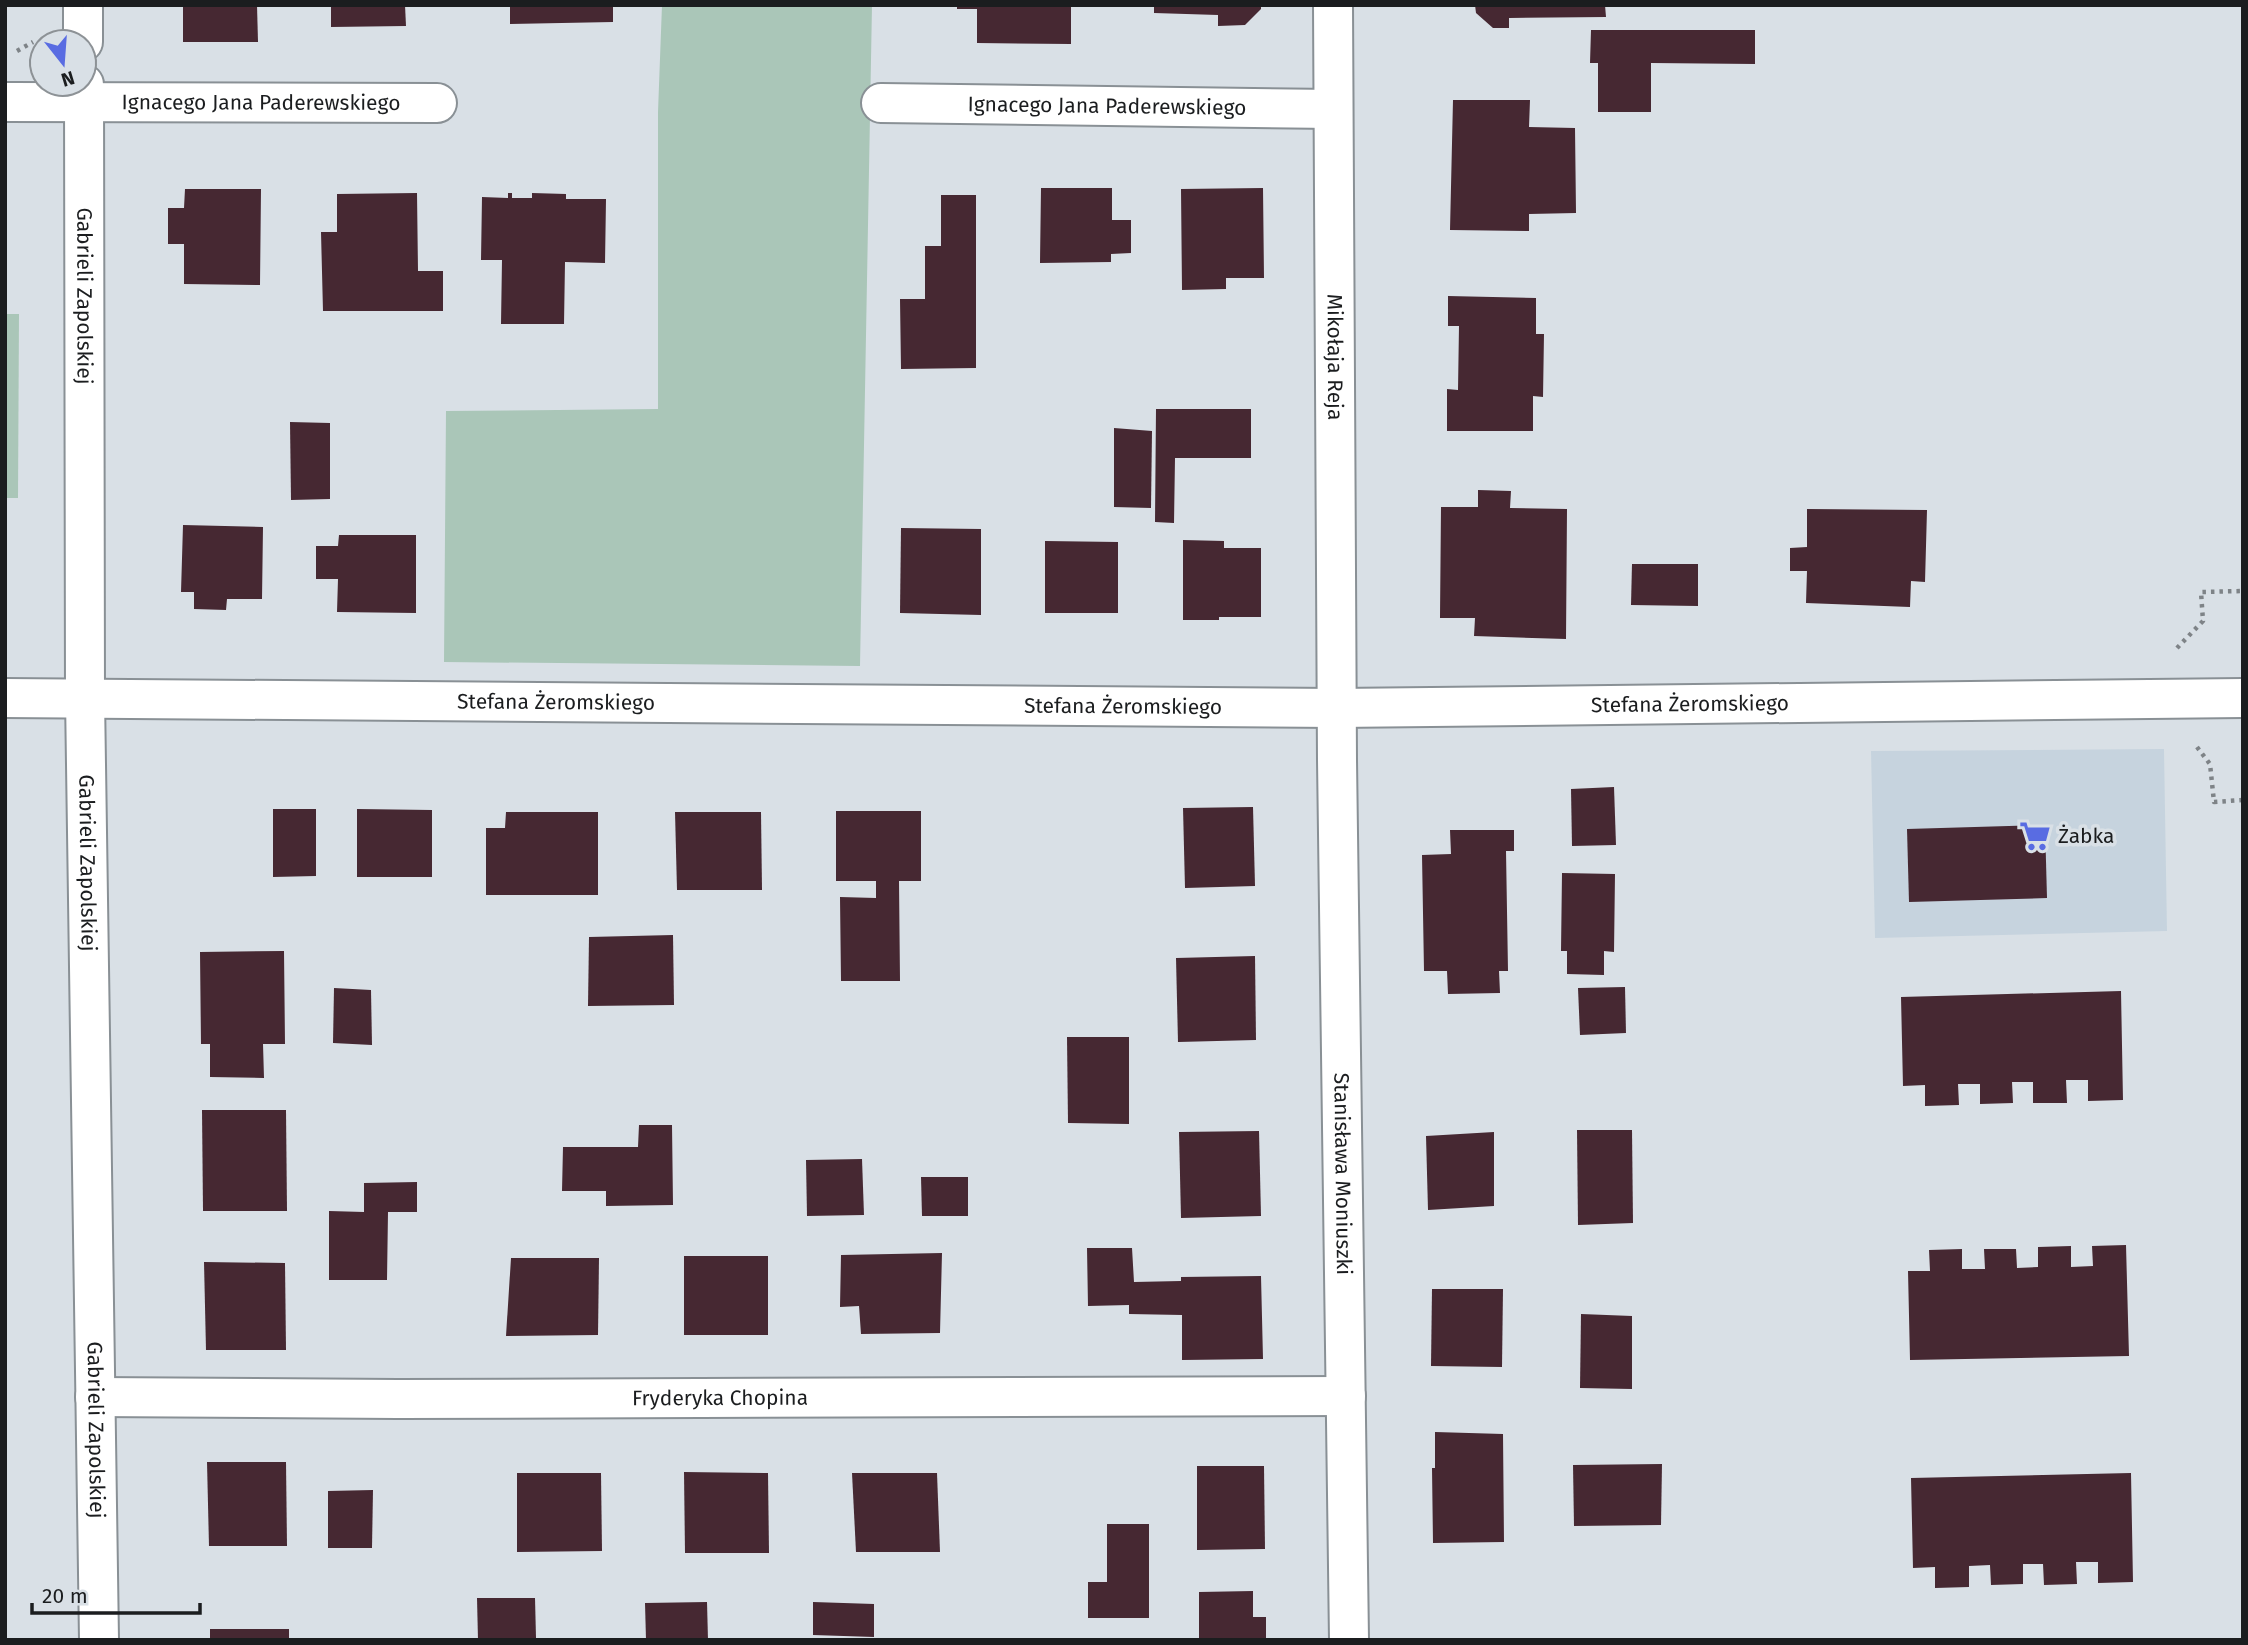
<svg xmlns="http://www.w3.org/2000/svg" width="2248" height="1645" viewBox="0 0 2248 1645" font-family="'Fira Sans',sans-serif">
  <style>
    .built { fill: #c6d3de }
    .green { fill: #aac6b8 }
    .building { fill: #462832 }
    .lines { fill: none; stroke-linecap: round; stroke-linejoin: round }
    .minor-casing { stroke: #899095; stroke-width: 42 }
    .path { stroke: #7e8387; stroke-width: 4.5; stroke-dasharray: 3.5 5; stroke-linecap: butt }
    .minor { stroke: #fff; stroke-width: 38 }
    .labels { text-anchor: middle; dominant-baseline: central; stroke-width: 7; stroke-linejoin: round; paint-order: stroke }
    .street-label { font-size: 21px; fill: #1b1d1f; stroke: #d9e0e6 }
    .poi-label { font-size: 21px; fill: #1b1d1f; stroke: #d9e0e6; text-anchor: start }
  </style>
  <rect width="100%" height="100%" fill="#d9e0e6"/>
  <polygon class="built" points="2164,749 2167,931 1875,938 1871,751"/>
  <g class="green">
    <polygon points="662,5 872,5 860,666 444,662 446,411 658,409 658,112"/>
    <polygon points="5,314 19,314 18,498 5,498"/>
  </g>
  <g class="building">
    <polygon points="183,5 257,5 258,42 183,42"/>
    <polygon points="331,5 405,5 406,26 331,27"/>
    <polygon points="510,5 613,5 613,22 510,24"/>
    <polygon points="957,5 1071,5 1071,44 977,43 977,9 957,9"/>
    <polygon points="1154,5 1261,5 1261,9 1245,25 1218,26 1218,15 1154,13"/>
    <polygon points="1475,5 1605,5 1606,17 1509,18 1509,28 1493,28 1476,13"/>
    <polygon points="1591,30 1755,30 1755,64 1651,63 1651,112 1598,112 1598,63 1590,63"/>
    <polygon points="1453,100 1530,100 1529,127 1575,128 1576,213 1529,214 1529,231 1450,230"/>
    <polygon points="1041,188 1112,188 1112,220 1131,220 1131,253 1111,254 1111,262 1040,263"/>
    <polygon points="1263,188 1264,278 1226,278 1226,289 1182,290 1181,189"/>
    <polygon points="185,189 261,189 260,285 184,284 184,244 168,244 168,208 184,208"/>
    <polygon points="417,193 418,271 443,271 443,311 323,311 321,232 337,232 337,194"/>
    <polygon points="508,193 512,193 512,198 532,198 532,193 566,194 566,199 606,199 605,263 565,262 564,324 501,324 502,260 481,260 482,197 508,198"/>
    <polygon points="941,195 976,195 976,368 901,369 900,299 925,299 925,246 941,246"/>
    <polygon points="1448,296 1536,298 1536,334 1544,334 1543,397 1533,396 1533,431 1447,431 1447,389 1458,390 1459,326 1448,326"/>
    <polygon points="1156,409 1251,409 1251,458 1175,458 1174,523 1155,522"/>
    <polygon points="290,422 330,423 330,499 291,500"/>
    <polygon points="1114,428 1152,431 1151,508 1114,507"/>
    <polygon points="1478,490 1511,491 1510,508 1567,509 1566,639 1474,636 1475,618 1440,618 1441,507 1478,507"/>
    <polygon points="1807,509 1927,510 1925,582 1911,581 1910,607 1806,603 1807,571 1790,571 1790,548 1807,547"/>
    <polygon points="183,525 263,527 262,599 227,599 226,610 194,609 194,592 181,592"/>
    <polygon points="901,528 981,529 981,615 900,613"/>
    <polygon points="339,535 416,535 416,613 337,612 338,579 316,579 316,546 338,546"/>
    <polygon points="1183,540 1224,541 1224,548 1261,548 1261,617 1219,617 1219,620 1183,620"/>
    <polygon points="1045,541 1118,542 1118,613 1045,613"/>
    <polygon points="1632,564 1698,564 1698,606 1631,605"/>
    <polygon points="1614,787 1616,845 1572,846 1571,789"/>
    <polygon points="1253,807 1255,886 1185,888 1183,808"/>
    <polygon points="273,809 316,809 316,876 273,877"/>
    <polygon points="357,809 432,810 432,877 357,877"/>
    <polygon points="836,811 921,811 921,881 899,881 900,981 841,981 840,897 876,898 876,881 836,881"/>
    <polygon points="506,812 598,812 598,895 486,895 486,828 505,828"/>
    <polygon points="675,812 761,812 762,890 677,890"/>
    <polygon points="2045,825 2047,898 1909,902 1907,829"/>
    <polygon points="1450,830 1514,830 1514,851 1506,851 1508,971 1499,971 1500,993 1448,994 1447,971 1424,971 1422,855 1451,854"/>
    <polygon points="1562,873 1615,874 1614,952 1604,951 1604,975 1567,974 1567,951 1561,951"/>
    <polygon points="673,935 674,1005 588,1006 589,937"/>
    <polygon points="284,951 285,1044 263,1044 264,1078 210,1077 210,1044 201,1044 200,952"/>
    <polygon points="1255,956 1256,1040 1178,1042 1176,958"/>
    <polygon points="1625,987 1626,1033 1580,1035 1578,988"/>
    <polygon points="334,988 371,990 372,1045 333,1043"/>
    <polygon points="2121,991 2123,1100 2088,1101 2088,1080 2066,1080 2067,1103 2033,1103 2033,1082 2012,1082 2013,1103 1980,1104 1980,1084 1958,1084 1959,1105 1925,1106 1925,1085 1903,1086 1901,997"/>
    <polygon points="1067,1037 1129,1037 1129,1124 1068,1123"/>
    <polygon points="202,1110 286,1110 287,1211 203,1211"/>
    <polygon points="639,1125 672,1125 673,1205 606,1206 606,1191 562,1191 563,1147 638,1147"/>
    <polygon points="1577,1130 1632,1130 1633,1223 1578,1225"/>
    <polygon points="1259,1131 1261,1216 1181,1218 1179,1132"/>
    <polygon points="1494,1132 1494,1206 1428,1210 1426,1136"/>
    <polygon points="862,1159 864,1215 807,1216 806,1160"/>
    <polygon points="921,1177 968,1177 968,1216 922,1216"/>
    <polygon points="417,1182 417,1212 388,1212 387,1280 329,1280 329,1211 364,1212 364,1183"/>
    <polygon points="2126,1245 2129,1356 1910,1360 1908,1271 1930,1271 1929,1250 1962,1249 1962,1269 1985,1269 1984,1249 2016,1249 2017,1268 2038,1267 2038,1247 2071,1246 2071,1267 2093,1266 2092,1246"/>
    <polygon points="1087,1248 1132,1248 1134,1282 1181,1281 1181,1277 1261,1276 1263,1359 1182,1360 1182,1315 1129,1314 1129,1305 1088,1306"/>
    <polygon points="942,1253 940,1333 861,1334 859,1306 840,1307 841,1255"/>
    <rect x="684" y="1256" width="84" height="79"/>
    <polygon points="511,1258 599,1258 598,1335 506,1336"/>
    <polygon points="204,1262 285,1263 286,1350 206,1350"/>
    <polygon points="1432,1289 1503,1289 1502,1367 1431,1366"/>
    <polygon points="1581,1314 1632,1316 1632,1389 1580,1388"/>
    <polygon points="1435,1432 1503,1434 1504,1542 1433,1543 1432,1468 1435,1468"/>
    <polygon points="207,1462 286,1462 287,1546 209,1546"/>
    <polygon points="1662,1464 1661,1525 1574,1526 1573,1465"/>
    <polygon points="1197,1466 1264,1466 1265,1549 1197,1550"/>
    <polygon points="684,1472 768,1473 769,1553 685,1553"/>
    <polygon points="517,1473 601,1473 602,1551 517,1552"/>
    <polygon points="852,1473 937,1473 940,1552 856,1552"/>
    <polygon points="2131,1473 2133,1582 2098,1583 2098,1562 2076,1562 2077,1584 2044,1585 2043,1564 2023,1564 2023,1584 1991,1585 1990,1565 1969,1566 1969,1587 1935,1588 1935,1567 1913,1568 1911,1478"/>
    <polygon points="373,1490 372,1548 328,1548 328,1491"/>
    <polygon points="1107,1524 1149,1524 1149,1618 1088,1618 1088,1582 1107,1582"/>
    <polygon points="1253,1591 1253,1617 1266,1617 1266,1640 1199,1640 1199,1592"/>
    <polygon points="477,1598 535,1598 536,1638 478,1640"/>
    <polygon points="707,1602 708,1640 646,1640 645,1603"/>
    <polygon points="813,1602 874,1604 874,1637 813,1635"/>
    <rect x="210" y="1629" width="79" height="11"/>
  </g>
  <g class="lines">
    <defs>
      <g id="minor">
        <polyline points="83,5 83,42"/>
        <path id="s1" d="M1333 5 1337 760 1349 1640"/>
        <path id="s2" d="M84 84 85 697 99 1640"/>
        <path id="s3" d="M5 102 437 103"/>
        <path id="s4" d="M881 103 1333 109"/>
        <path id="s5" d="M5 698 1337 708 2243 698"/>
        <path id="s6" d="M95 1397 398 1399 1346 1396"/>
      </g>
    </defs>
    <use href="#minor" class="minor-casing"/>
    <g class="path">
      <polyline points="17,51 33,42"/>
      <polyline points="2177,648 2203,621 2201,592 2243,591"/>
      <polyline points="2197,747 2210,764 2214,802 2243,800"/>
    </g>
    <use href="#minor" class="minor"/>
  </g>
  <defs>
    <symbol id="supermarket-bare" viewBox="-9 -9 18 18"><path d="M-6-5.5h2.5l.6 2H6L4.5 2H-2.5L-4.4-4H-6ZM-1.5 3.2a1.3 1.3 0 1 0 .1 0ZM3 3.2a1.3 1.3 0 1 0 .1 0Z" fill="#596ce2" stroke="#d9e0e6" stroke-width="2.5" paint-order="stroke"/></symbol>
  </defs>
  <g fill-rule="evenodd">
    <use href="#supermarket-bare" x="2013" y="814" width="44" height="44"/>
  </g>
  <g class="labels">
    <g class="street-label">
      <text stroke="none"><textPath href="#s3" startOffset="256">Ignacego Jana Paderewskiego</textPath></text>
      <text stroke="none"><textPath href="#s4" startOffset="226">Ignacego Jana Paderewskiego</textPath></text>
      <text stroke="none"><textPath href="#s2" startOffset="212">Gabrieli Zapolskiej</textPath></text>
      <text stroke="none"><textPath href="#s1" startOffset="352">Mikołaja Reja</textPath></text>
      <text stroke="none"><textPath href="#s5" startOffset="551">Stefana Żeromskiego</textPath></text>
      <text stroke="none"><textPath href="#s5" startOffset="1685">Stefana Żeromskiego</textPath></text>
      <text stroke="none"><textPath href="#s5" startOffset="1118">Stefana Żeromskiego</textPath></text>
      <text stroke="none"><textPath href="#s2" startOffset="779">Gabrieli Zapolskiej</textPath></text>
      <text stroke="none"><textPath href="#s1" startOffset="1169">Stanisława Moniuszki</textPath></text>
      <text stroke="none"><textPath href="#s6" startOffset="625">Fryderyka Chopina</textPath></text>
      <text stroke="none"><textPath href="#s2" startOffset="1346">Gabrieli Zapolskiej</textPath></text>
    </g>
    <g class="poi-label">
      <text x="2058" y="836">Żabka</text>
    </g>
  </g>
  <rect width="2248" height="1645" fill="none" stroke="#1b1d1f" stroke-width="14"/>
  <g transform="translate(63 63) rotate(163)"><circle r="33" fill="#d9e0e6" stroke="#8d9296" stroke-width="2"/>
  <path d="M0-5L12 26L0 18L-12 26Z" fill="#596ce2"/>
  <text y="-10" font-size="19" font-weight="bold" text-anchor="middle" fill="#1b1d1f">N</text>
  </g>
  <path d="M32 1603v10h168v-10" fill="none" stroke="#1b1d1f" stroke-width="3.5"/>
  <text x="42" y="1603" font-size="21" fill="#1b1d1f" stroke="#d9e0e6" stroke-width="5" paint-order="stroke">20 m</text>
</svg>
